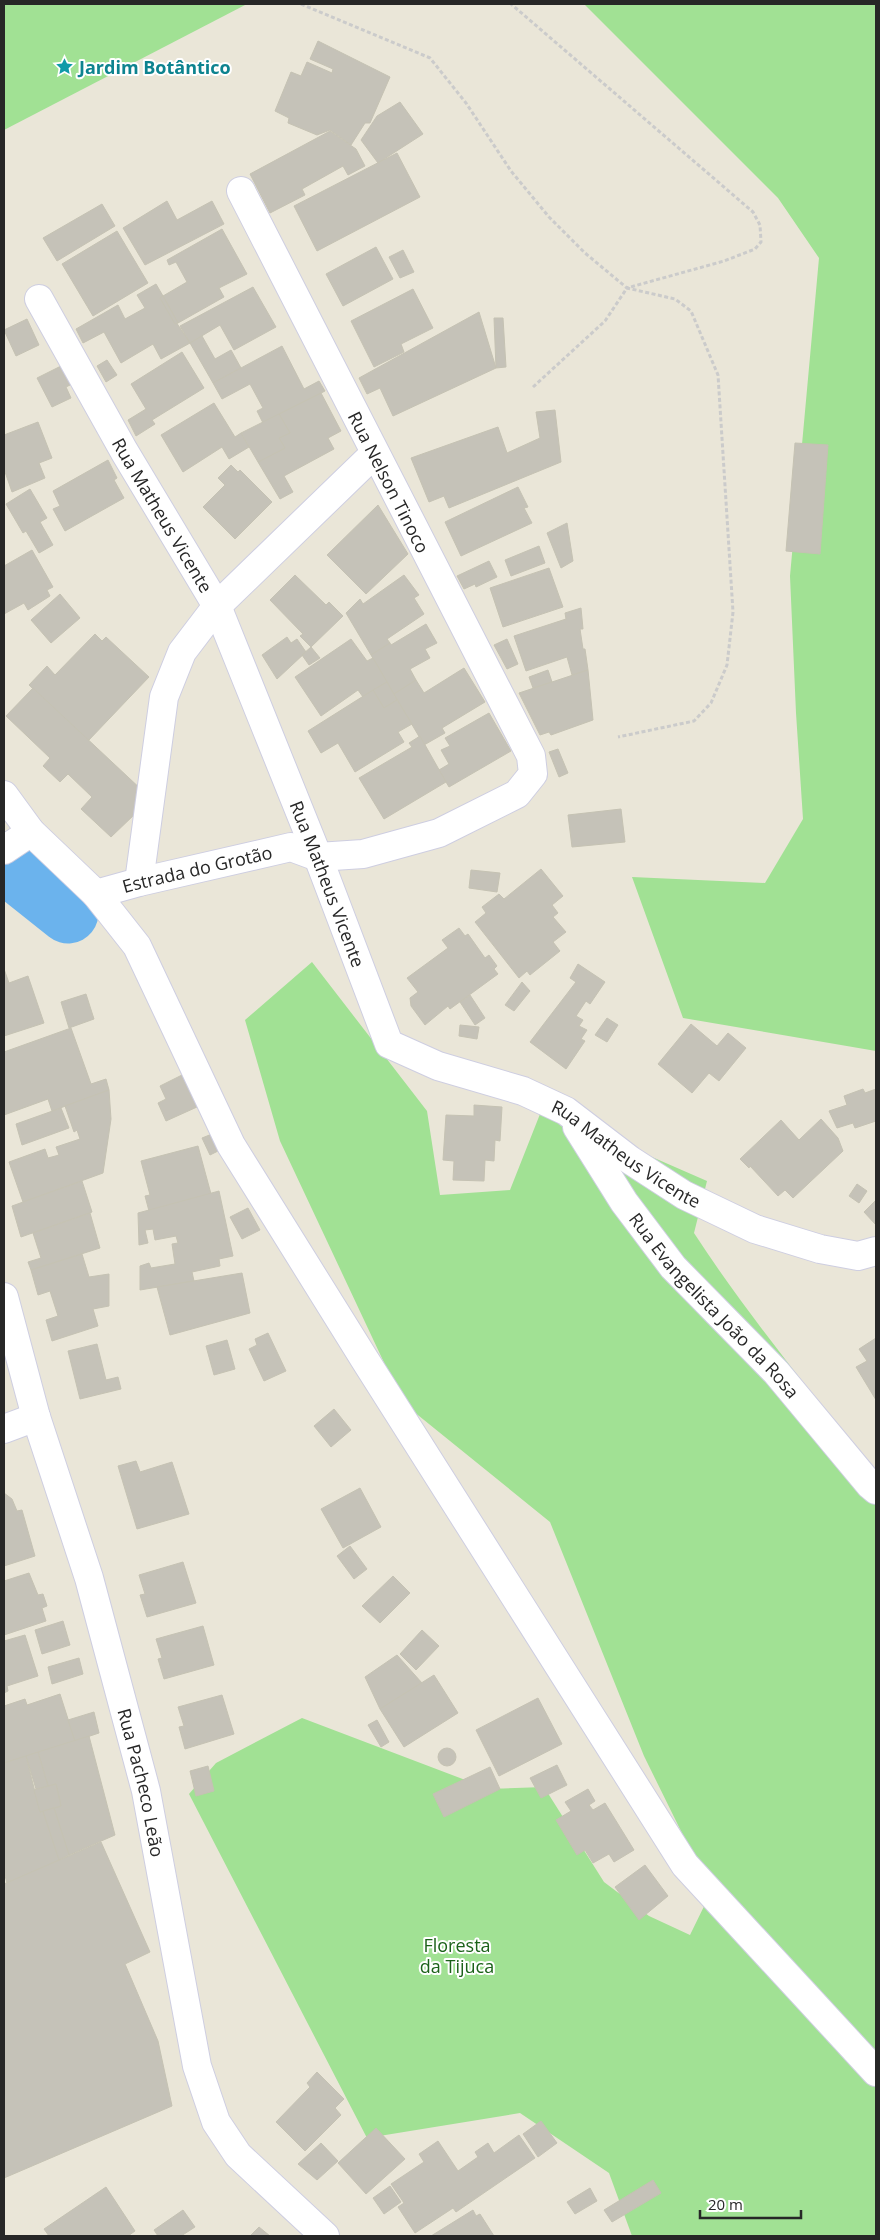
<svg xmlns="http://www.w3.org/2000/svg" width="880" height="2240" viewBox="0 0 880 2240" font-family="'Open Sans',sans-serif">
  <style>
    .green { fill: #a1e194 }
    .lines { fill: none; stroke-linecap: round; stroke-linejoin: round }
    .river { stroke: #6bb3ed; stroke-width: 61 }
    .building { fill: #c5c2b8; stroke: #c5c2b3 }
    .street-casing { stroke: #cecee1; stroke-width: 30 }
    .path { stroke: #cbcbcb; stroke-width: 3; stroke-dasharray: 4 2.5; stroke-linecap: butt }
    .street { stroke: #fff; stroke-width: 28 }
    .labels { text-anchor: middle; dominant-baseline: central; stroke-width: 4; stroke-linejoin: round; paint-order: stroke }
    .culture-label { font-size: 18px; font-weight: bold; fill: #0d838f; stroke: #fff; text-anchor: start }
    .street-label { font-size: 18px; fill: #272727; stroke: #fff }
    .park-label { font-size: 18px; fill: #1b6219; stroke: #fff }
  </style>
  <rect width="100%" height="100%" fill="#eae6d8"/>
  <g class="green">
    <polygon points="4,4 247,4 4,130"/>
    <polygon points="584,4 876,4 876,1051 683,1018 632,877 765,883 803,819 796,713 790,576 819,258 778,198"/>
    <path d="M312 962 427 1111 440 1195 510 1190 542 1109 707 1181 694 1233C749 1318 816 1396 876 1478V2236H632L609 2173 520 2113 367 2138 189 1794 216 1763 302 1718 489 1789 544 1787 604 1882 649 1916 690 1935 711 1892 644 1756 550 1522 403 1403 280 1141 245 1020Z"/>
  </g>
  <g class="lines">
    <polyline class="river" points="4,862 68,913"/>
  </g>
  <g class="building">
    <polygon points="318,41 390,77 370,123 365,123 351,145 330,130 317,135 288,123 289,118 275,111 291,72 301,76 307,62 332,73 333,69 310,59"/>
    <polygon points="400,102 423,134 378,163 361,140 377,116"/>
    <polygon points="330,131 356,149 365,166 348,175 343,166 302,189 305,195 270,213 250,174"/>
    <polygon points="397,153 420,197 317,251 294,206"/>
    <polygon points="167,201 177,220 212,201 224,224 145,265 123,228"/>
    <polygon points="102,204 115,226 57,261 43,238"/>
    <polygon points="222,229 247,274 219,288 224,297 178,323 163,296 187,282 176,262 169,265 167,260"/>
    <polygon points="117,231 148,283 93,316 62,264"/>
    <polygon points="376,247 393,279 343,306 326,274"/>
    <polygon points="403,250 414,272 400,278 389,257"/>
    <polygon points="156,284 163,296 160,298 190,343 161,359 153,344 121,363 104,332 83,343 76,329 118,305 125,319 145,308 137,295"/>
    <polygon points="253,287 276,327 234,350 220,325 190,343 180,326"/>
    <polygon points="413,289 433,328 401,344 404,352 374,367 351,321"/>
    <polygon points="163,296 178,323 175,324 160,298"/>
    <polygon points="479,312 496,368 393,416 380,388 367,394 359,378"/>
    <polygon points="494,318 503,318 506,367 496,368"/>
    <polygon points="27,319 39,345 16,356 4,330"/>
    <polygon points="202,336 215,359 231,350 241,368 213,383 190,343"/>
    <polygon points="282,346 304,389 319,381 325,391 263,423 257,411 263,408 250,384 222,399 213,383"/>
    <polygon points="182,352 204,388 152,420 155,424 136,436 128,420 146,409 131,384"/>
    <polygon points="107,360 117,375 106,382 97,366"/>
    <polygon points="63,365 72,384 66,387 71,398 52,407 37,378"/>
    <polygon points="321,393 341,431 328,438 334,449 284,476 293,492 280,499 258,462 285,448 279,438 290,433 279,414"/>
    <polygon points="214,403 235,437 241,433 249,447 229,459 222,447 183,472 161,435"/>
    <polygon points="555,410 561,462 449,508 444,496 429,502 411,458 498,427 507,453 540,438 536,412"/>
    <polygon points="279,414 290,433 279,438 285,448 258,462 241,433"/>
    <polygon points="38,422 52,458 39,463 45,478 12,492 4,469 4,435"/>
    <polygon points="795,443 828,445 820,554 786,551"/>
    <polygon points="108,460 117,478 114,480 124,498 65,531 53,509 60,506 53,491"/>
    <polygon points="231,465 238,472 240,470 272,502 235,539 203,507 225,485 218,478"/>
    <polygon points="518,487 528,507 524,508 532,523 461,556 445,522"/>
    <polygon points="30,489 47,518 40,522 53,545 39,553 26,531 23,533 6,504"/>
    <polygon points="378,505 408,554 366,594 327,555"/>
    <polygon points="567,523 573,561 561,568 547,533"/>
    <polygon points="539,546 545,563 511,576 505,560"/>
    <polygon points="32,550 53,587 47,590 50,596 28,610 24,603 4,614 4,566"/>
    <polygon points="489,561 497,577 476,587 475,584 464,589 457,576"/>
    <polygon points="549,568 563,607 503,627 490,588"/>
    <polygon points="295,575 326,605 329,602 343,616 311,647 300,636 303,634 270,600"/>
    <polygon points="404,575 419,595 414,598 424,614 387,639 390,643 371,655 346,613 360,599 363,604"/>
    <polygon points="60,594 80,618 51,643 31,620"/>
    <polygon points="581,608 583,629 580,629 583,649 585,649 588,670 572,675 567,657 526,671 514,636 566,619 565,613"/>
    <polygon points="426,624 437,643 425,649 430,658 410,669 416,680 394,694 371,655 390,643 391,645"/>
    <polygon points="95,634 102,641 106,637 149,677 88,741 29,685 47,666 55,675"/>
    <polygon points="287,637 291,643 297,639 306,652 277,679 262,655"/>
    <polygon points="351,639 367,661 373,658 387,682 363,697 358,690 321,716 295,677"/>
    <polygon points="507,639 518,664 507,669 494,645"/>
    <polygon points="311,647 320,658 309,665 302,655"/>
    <polygon points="464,668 485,702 442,728 445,733 424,745 394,694 416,680 424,693"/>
    <polygon points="548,670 552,682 533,688 529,677"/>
    <polygon points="588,670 593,720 551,735 549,732 540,735 519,693"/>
    <polygon points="387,682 397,700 384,708 373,690"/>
    <polygon points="33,688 144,792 135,814 111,837 81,809 92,797 68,774 60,782 43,766 50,758 6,716"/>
    <polygon points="373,690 384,708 397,700 412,724 398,732 404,742 355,772 338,743 321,753 308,731"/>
    <polygon points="489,713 511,751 449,787 439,770 449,764 441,750 450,746 445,738"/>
    <polygon points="420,736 446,782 384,819 359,778 412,747 409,743"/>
    <polygon points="558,749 568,773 559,777 549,752"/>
    <polygon points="621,809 625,842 572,847 568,815"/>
    <polygon points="541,869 563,896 552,905 558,913 553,917 566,932 553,942 560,951 530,975 527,971 519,978 475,922 486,913 482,907 499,894 504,899"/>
    <polygon points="471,870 500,873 497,892 469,888"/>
    <polygon points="459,928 465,936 468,934 485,958 489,955 497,966 494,969 498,974 450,1009 448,1006 425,1025 411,1006 410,998 418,992 407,978 448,948 442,940"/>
    <polygon points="578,964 605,982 590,1004 586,1001 576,1016 583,1020 579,1026 587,1030 581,1039 585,1041 566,1069 530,1042 576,982 570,978"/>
    <polygon points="4,969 9,983 28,976 44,1023 4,1036"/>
    <polygon points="522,982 530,991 514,1011 505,1005"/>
    <polygon points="86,994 94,1019 69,1028 61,1002"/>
    <polygon points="470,995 485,1018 475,1025 460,1002"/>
    <polygon points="607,1018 618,1025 607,1042 595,1035"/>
    <polygon points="691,1024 717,1046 728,1033 746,1048 719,1081 709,1073 692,1093 658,1064"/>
    <polygon points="460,1025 479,1027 477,1039 459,1036"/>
    <polygon points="71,1028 91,1084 106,1079 109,1090 52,1111 48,1099 4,1115 4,1052"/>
    <polygon points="182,1075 197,1107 166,1121 158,1103 166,1099 160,1086"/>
    <polygon points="863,1089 865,1093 876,1089 876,1121 855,1128 853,1123 837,1128 829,1111 847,1105 844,1096"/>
    <polygon points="109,1090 111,1119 103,1173 23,1202 9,1162 45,1149 48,1158 59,1155 56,1147 80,1139 77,1130 74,1132 65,1106"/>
    <polygon points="474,1105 502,1107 500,1141 495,1140 494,1161 485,1160 484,1181 453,1180 454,1161 443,1160 446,1115 474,1116"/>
    <polygon points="61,1108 69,1128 22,1145 16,1124"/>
    <polygon points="821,1119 838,1138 843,1151 793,1198 785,1190 778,1196 750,1166 749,1168 740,1159 781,1120 799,1140"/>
    <polygon points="212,1134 220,1150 210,1155 202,1138"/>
    <polygon points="198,1146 211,1194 149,1211 145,1196 150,1195 141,1161"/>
    <polygon points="82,1181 92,1212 21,1237 12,1206"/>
    <polygon points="857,1184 867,1191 859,1203 849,1196"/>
    <polygon points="219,1191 233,1256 219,1259 220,1266 192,1272 194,1281 140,1290 140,1266 149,1263 151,1268 175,1264 172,1244 178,1243 176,1236 155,1240 153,1229 145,1230 148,1243 139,1245 138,1213"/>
    <polygon points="876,1200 876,1225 864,1212"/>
    <polygon points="248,1208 260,1230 242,1239 230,1217"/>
    <polygon points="90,1213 100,1248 31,1270 28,1262 41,1258 33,1233"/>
    <polygon points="82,1254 89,1277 109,1274 109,1306 93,1309 98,1326 52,1341 46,1320 58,1316 50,1291 38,1295 31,1270"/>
    <polygon points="242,1273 250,1313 170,1335 157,1287"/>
    <polygon points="268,1333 286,1371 264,1381 249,1349 257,1345 255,1339"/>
    <polygon points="876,1338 876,1400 856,1367 867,1361 859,1349"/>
    <polygon points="227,1340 235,1369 214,1375 206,1346"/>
    <polygon points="97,1344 106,1380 118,1377 121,1389 80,1399 68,1351"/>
    <polygon points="334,1409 351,1430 331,1447 314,1426"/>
    <polygon points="136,1461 140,1472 172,1462 189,1514 137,1529 118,1466"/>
    <polygon points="360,1488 381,1527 343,1548 321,1509"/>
    <polygon points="4,1493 12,1499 17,1511 22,1510 35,1556 4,1566"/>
    <polygon points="350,1546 367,1569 354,1579 337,1556"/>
    <polygon points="183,1562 196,1603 147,1617 140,1595 145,1594 139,1575"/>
    <polygon points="29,1573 38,1595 43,1594 47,1606 42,1608 46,1621 4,1635 4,1581"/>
    <polygon points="393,1576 410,1593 380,1623 362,1606"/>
    <polygon points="63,1621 70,1645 42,1654 35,1630"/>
    <polygon points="203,1626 214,1665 164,1679 158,1659 162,1658 156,1639"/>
    <polygon points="422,1630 439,1646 416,1670 400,1654"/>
    <polygon points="25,1635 38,1676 7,1686 8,1691 4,1693 4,1641"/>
    <polygon points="397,1655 422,1683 380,1709 365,1677"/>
    <polygon points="79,1658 83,1674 52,1684 48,1667"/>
    <polygon points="434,1675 458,1713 404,1747 380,1709"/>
    <polygon points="60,1694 75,1741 4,1763 4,1706 25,1699 27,1705"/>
    <polygon points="222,1695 234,1734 185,1749 179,1727 184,1726 178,1707"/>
    <polygon points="538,1698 562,1744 499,1776 476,1730"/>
    <polygon points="94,1712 99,1733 75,1741 68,1720"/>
    <polygon points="377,1720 389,1742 381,1747 368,1725"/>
    <polygon points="89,1736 115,1835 69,1855 54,1808 61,1806 56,1784 48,1786 38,1752"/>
    <circle cx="447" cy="1757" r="9"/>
    <polygon points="38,1752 48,1786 36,1789 26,1756"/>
    <polygon points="26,1756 40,1812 43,1811 59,1860 7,1883 4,1872 4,1763"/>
    <polygon points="557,1765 567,1785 541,1798 530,1778"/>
    <polygon points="208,1766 214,1791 196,1796 190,1771"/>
    <polygon points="490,1767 500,1789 444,1817 433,1794"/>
    <polygon points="56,1784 61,1806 40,1812 34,1790"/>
    <polygon points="588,1789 595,1801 589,1805 593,1810 605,1803 634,1850 614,1862 609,1854 593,1863 585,1850 577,1855 556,1820 571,1811 565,1802"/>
    <polygon points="54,1808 69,1855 59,1860 43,1811"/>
    <polygon points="101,1842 150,1952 125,1964 158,2041 172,2106 4,2178 4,1884"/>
    <polygon points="645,1865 668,1896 639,1920 615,1887"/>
    <polygon points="317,2072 344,2099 335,2108 341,2115 305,2151 276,2122 310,2087 307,2083"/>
    <polygon points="541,2121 557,2143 538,2157 523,2134"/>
    <polygon points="376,2128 405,2159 366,2194 338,2163"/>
    <polygon points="519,2135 535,2158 456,2212 453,2208 415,2233 398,2207 404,2203 391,2184 424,2162 419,2154 438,2141 458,2171 478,2157 475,2152 488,2143 494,2153"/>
    <polygon points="321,2143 338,2161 317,2180 298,2164"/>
    <polygon points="653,2180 661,2193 612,2222 604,2210"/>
    <polygon points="390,2186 401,2202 384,2214 373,2198"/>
    <polygon points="106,2187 135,2231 128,2236 49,2236 44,2229"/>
    <polygon points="590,2188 597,2201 575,2214 567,2202"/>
    <polygon points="183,2210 195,2227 181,2236 158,2236 154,2230"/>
    <polygon points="473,2210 476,2216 480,2214 494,2236 431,2236"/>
    <polygon points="259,2227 270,2236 250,2236"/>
  </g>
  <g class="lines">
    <defs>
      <g id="street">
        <path id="s1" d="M39 299 124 451 217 606 318 857 389 1044 438 1066 523 1091 566 1111 630 1160 684 1195 755 1229 820 1249 858 1256 876 1251"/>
        <path id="s2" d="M4 795 31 832 96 894 139 882 291 847 318 857 363 854 439 833 517 794 533 774 531 756 241 191"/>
        <polyline points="4,850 31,832"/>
        <polyline points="139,882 164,697 182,652 217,606 374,454"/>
        <polyline points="96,894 137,946 231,1145 365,1360 685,1865 876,2072"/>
        <path id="s3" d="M577 1127 624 1202 673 1267 776 1372 870 1485 876 1490"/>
        <path id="s4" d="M4 1297 36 1417 89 1578 146 1791 197 2066 216 2122 238 2155 325 2236"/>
        <polyline points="4,1429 36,1417"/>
      </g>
    </defs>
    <use href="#street" class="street-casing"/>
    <g class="path">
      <polyline points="301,4 430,58 466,103 511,171 549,217 585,253 627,288 724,261 755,249 761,242 760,225 753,212 511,4"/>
      <polyline points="533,387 605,321 627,288 675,299 691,311 718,375 733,612 727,665 711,703 694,721 618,737"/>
    </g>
    <use href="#street" class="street"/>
  </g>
  <defs>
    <symbol id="sight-bare" viewBox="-9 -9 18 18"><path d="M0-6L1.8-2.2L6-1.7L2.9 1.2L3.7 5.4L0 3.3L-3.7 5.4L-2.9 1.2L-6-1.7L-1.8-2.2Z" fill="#0f9aa8" stroke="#fff" stroke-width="2.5" paint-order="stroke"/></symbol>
  </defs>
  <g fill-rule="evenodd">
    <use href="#sight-bare" x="52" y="54" width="25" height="25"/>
  </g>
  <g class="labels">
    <g class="culture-label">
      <text x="79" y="67">Jardim Botântico</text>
    </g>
    <g class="street-label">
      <text transform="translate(389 482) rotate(63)">Rua Nelson Tinoco</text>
      <text stroke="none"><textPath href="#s1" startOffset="249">Rua Matheus Vicente</textPath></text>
      <text stroke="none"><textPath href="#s2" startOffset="240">Estrada do Grotão</textPath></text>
      <text stroke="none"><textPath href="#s1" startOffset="654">Rua Matheus Vicente</textPath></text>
      <text stroke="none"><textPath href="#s1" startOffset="1089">Rua Matheus Vicente</textPath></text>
      <text stroke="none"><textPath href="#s3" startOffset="226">Rua Evangelista João da Rosa</textPath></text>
      <text stroke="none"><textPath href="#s4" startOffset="505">Rua Pacheco Leão</textPath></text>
    </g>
    <g class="park-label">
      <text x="457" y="1945">Floresta<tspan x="457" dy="21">da Tijuca</tspan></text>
    </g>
  </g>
  <rect width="880" height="2240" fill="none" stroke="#272727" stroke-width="10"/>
  <path d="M700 2210v8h101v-8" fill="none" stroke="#272727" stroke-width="2.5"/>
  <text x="708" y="2210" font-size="15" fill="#272727" stroke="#ffffff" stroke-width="4" paint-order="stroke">20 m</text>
</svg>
